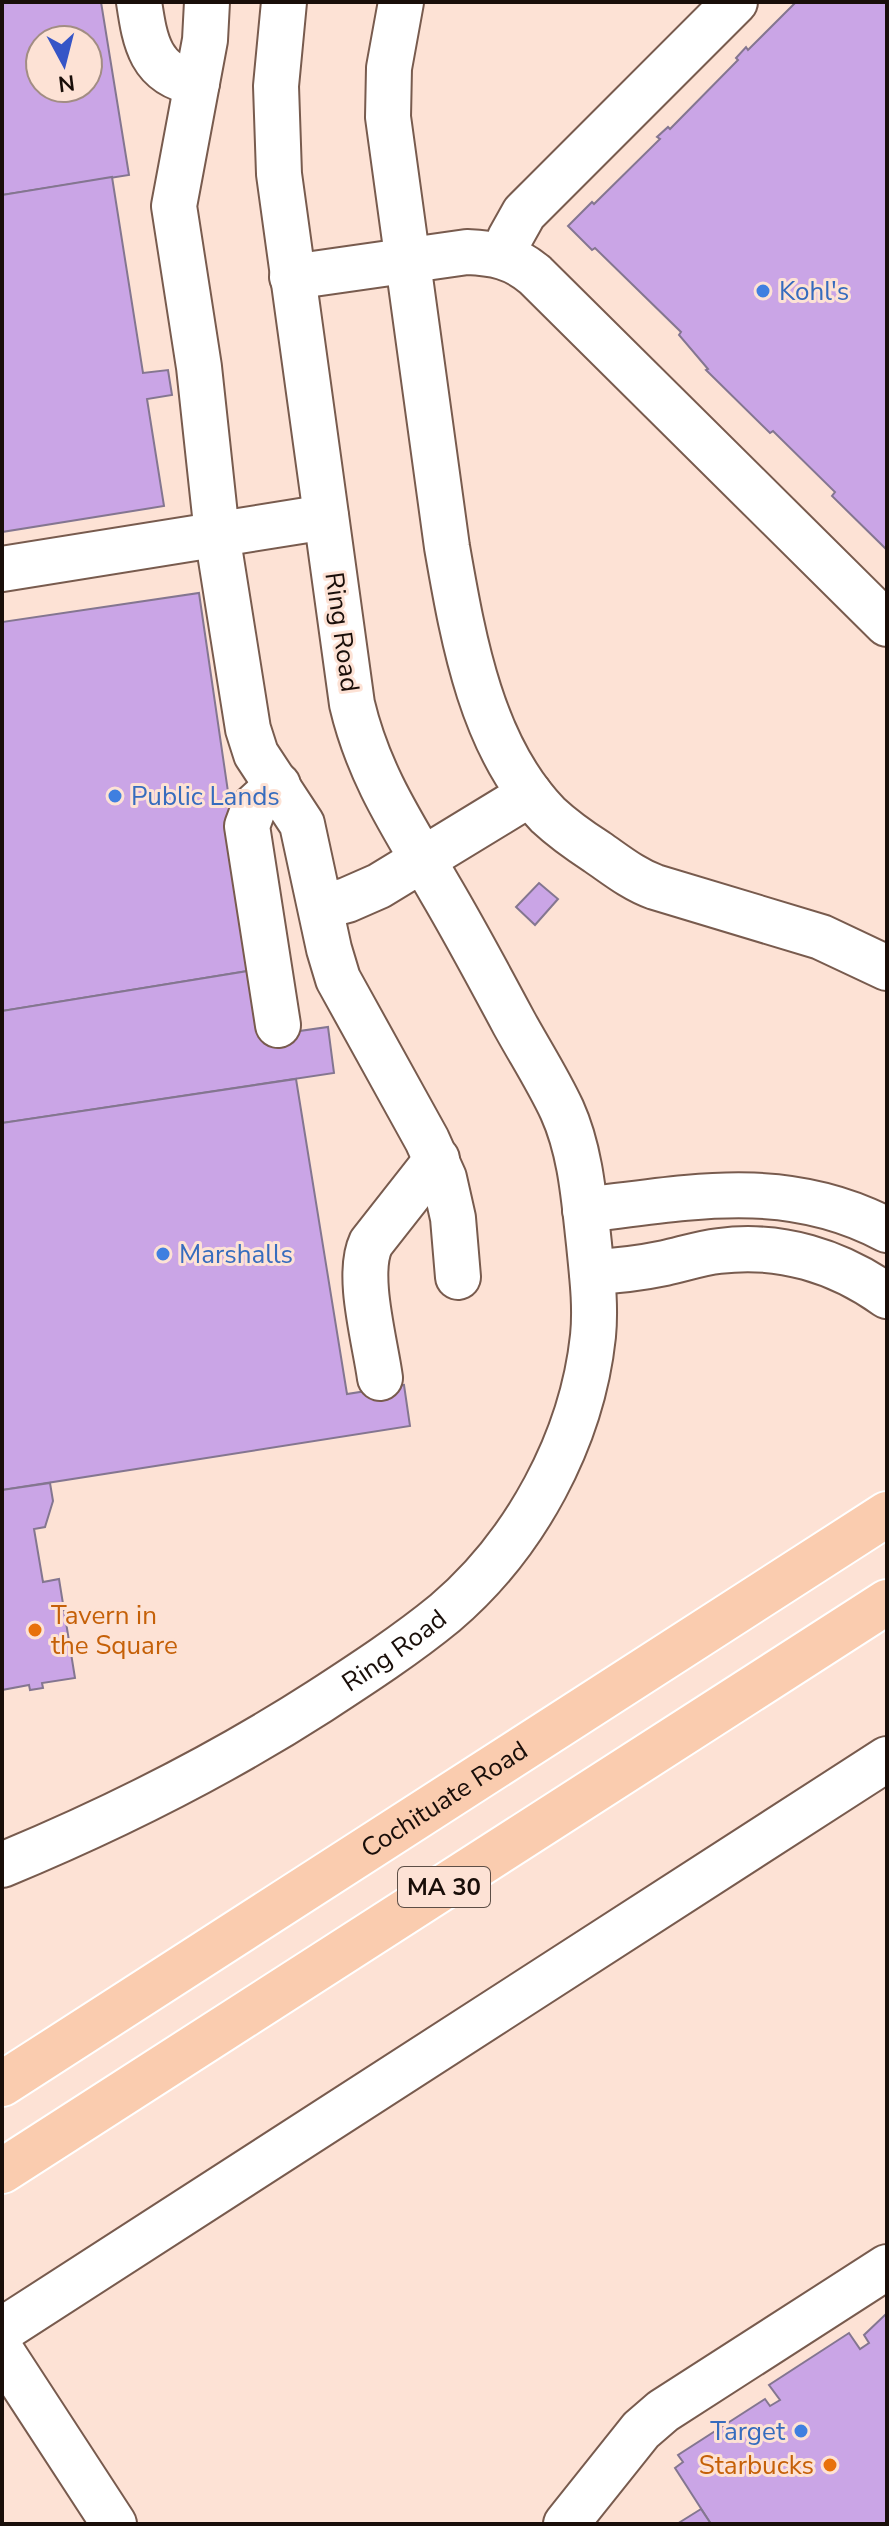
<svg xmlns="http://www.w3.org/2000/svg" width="889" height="2526" viewBox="0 0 889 2526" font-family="'Nunito Sans',sans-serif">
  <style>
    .building { fill: #caa5e6; stroke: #847690; stroke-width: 2; fill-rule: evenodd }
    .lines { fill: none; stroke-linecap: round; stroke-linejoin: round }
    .minor-casing { stroke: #785b4e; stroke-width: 48 }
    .major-casing { stroke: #fff; stroke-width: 48 }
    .minor { stroke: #fff; stroke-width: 44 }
    .major { stroke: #faccaf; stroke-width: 44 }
    .shop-dot { fill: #3f7fe0; stroke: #fde2d5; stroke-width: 3 }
    .food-dot { fill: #e8710a; stroke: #fde2d5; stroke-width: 3 }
    .labels { text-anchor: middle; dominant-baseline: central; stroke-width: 6; stroke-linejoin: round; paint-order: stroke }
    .shield { fill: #fde2d5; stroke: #5d4e46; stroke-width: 2 }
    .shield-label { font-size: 24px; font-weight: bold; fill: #190e09 }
    .shop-label { font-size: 26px; fill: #366cbe; stroke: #fde2d5; text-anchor: start }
    .street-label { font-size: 26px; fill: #190e09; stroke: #fde2d5 }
    .food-label { font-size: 26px; fill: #c56008; stroke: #fde2d5; text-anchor: start }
  </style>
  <rect width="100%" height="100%" fill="#fde2d5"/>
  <g class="building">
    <path d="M2 2H101L129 175 2 195ZM40 40H88V88H40Z"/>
    <polygon points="796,2 887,2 887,550 832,496 835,492 773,431 770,433 706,370 708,369 679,335 681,332 595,248 592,250 568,226 592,202 594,204 660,139 657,137 668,127 670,129 738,60 736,58 746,47 748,50"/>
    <polygon points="112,177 143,373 168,370 172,395 147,399 164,506 2,532 2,195"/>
    <polygon points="199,593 254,970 2,1011 2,622"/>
    <polygon points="539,883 558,899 535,925 516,907"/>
    <polygon points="254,970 264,1036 328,1027 334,1073 2,1123 2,1011"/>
    <polygon points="296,1079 347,1394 404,1385 410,1426 2,1490 2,1123"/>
    <polygon points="50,1483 53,1501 45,1527 34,1529 43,1582 59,1579 75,1678 42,1683 43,1688 30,1690 29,1685 2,1690 2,1490"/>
    <polygon points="887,2313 887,2524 711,2524 675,2468 683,2462 678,2455 765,2399 770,2406 780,2400 769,2385 849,2333 860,2349 869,2343 864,2335"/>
    <polygon points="701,2509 711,2524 677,2524"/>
  </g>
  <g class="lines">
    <defs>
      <g id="minor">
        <path d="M139 2C145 42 150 75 197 83"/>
        <polyline points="207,2 205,40 174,206 199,367 217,534 248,729 256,754 302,824 329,949 338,979 427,1140 444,1178 453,1218 458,1277"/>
        <path d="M401 2 389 68 388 117 447 547C463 638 481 746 548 815 563 829 580 841 597 852 616 865 633 879 655 887L821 937 887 968"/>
        <polyline points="505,256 510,238 524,213 735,2"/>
        <path d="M292 277 467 252C494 253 514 257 535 275L887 624"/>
        <polyline points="2,569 326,517"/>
        <polyline points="278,785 254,807 247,826 278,1025"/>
        <polyline points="321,907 347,900 379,886 530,794"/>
        <path d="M585 1210C691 1197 787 1177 887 1230"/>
        <path d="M592 1272C617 1271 641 1268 665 1263 683 1259 701 1253 719 1251 780 1243 838 1261 887 1296"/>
        <path d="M380 1378C375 1341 356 1275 371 1243L437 1159"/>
        <path id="s1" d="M2 1865C113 1819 219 1766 320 1701 363 1673 406 1645 445 1613 525 1545 582 1440 593 1336 596 1305 592 1275 589 1244 584 1200 581 1152 562 1110 548 1080 530 1052 514 1023 490 978 466 933 440 889 404 827 369 776 352 704L279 174 276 86 284 2"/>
        <polyline points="2,2330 887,1759"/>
        <polyline points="2,2352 114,2524"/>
        <polyline points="566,2524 641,2430 663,2411 887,2267"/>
      </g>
      <g id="major">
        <path id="s2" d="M2 2084 887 1514"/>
        <polyline points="2,2171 887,1602"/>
      </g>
    </defs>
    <use href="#minor" class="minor-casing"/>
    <use href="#major" class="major-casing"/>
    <use href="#minor" class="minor"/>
    <use href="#major" class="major"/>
  </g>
  <g class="shop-dot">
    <circle cx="763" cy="291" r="8"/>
    <circle cx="115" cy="796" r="8"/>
    <circle cx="163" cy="1254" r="8"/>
    <circle cx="801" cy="2431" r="8"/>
  </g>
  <g class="food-dot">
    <circle cx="35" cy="1630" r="8"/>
    <circle cx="830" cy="2465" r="8"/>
  </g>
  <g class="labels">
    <rect class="shield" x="398" y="1867" width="92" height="40" rx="6"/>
    <g class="shield-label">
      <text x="444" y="1887">MA 30</text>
    </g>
    <g class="shop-label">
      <text x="779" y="291">Kohl's</text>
      <text x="131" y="796">Public Lands</text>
      <text x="179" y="1254">Marshalls</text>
      <text x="785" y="2431" text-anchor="end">Target</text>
    </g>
    <g class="street-label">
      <text transform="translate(342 632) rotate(82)">Ring Road</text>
      <text stroke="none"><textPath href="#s1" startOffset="448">Ring Road</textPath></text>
      <text stroke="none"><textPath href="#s2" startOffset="526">Cochituate Road</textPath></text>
    </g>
    <g class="food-label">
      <text x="51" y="1615">Tavern in<tspan x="51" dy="30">the Square</tspan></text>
      <text x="814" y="2465" text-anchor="end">Starbucks</text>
    </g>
  </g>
  <rect width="889" height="2526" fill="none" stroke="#190e09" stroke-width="8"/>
  <g transform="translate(64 64) rotate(173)"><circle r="38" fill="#fde2d5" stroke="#a28d83" stroke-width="2"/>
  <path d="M0-6L14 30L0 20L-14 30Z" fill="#3655c7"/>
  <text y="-12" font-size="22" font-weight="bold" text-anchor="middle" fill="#190e09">N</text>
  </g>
</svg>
